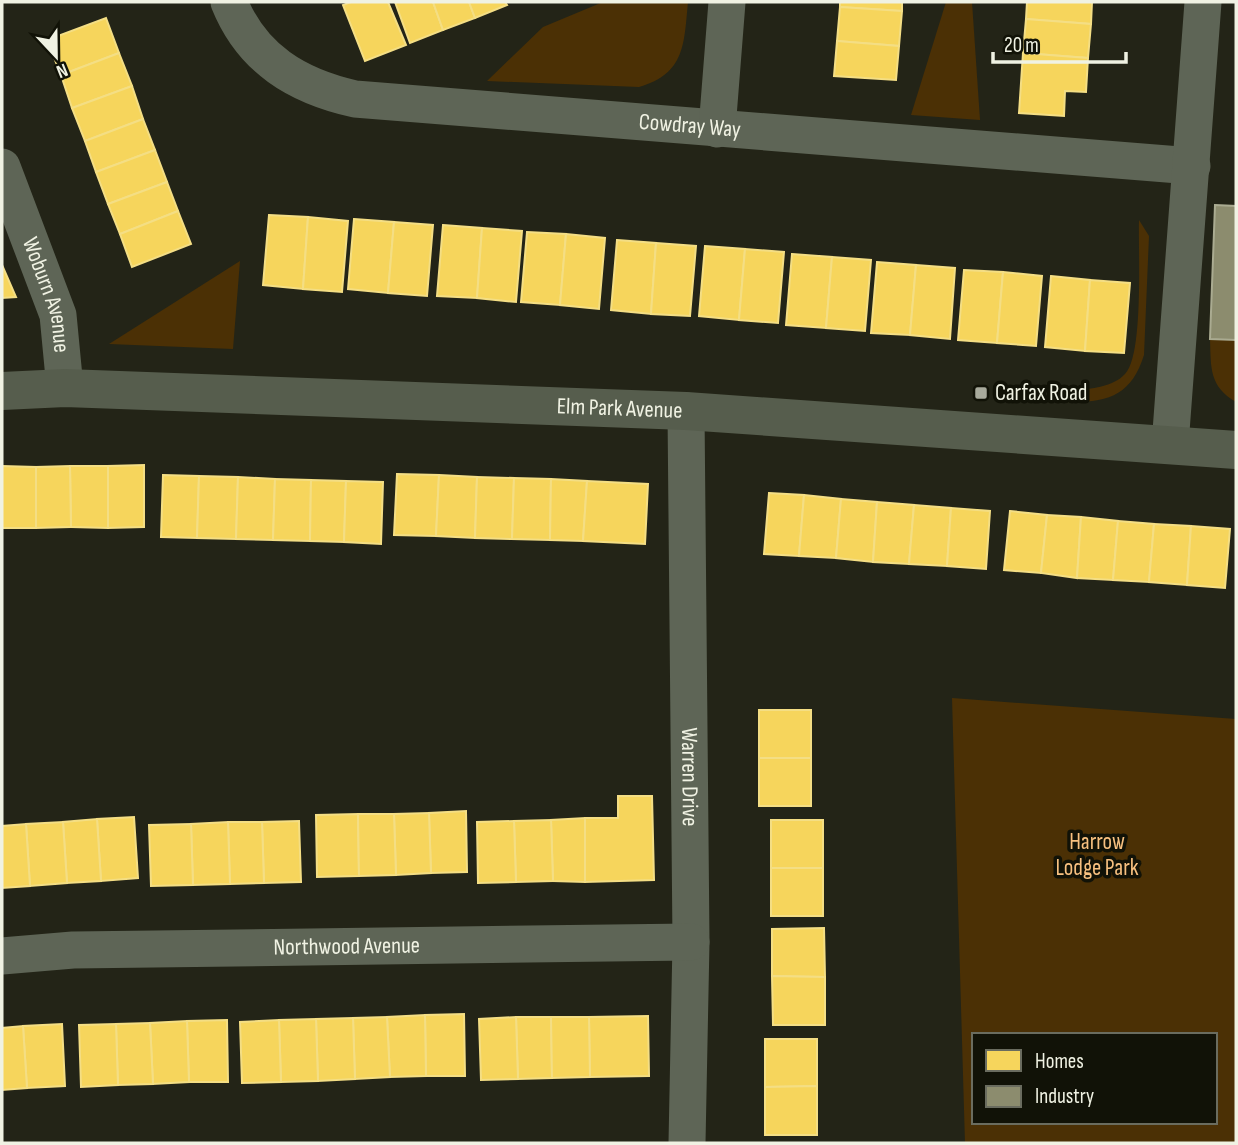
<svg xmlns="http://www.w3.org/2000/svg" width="1238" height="1145" viewBox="0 0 1238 1145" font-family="'Sofia Sans Condensed',sans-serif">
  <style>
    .green { fill: #4b3005; fill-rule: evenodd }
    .homes { fill: #f6d55c; stroke: #f4de84; stroke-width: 2 }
    .industry { fill: #8c8c6e; stroke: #aaab91; stroke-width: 2 }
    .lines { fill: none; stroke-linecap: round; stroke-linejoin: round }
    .street { stroke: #5e6556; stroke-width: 37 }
    .secondary { stroke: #565d4d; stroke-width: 38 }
    .poi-dot { fill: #a8aa9c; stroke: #111207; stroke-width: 2.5 }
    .labels { text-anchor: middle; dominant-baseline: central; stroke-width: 7; stroke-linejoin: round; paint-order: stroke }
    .street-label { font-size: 23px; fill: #f0f2e3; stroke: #111207 }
    .poi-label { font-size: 23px; fill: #f0f2e3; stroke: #111207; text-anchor: start }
    .park-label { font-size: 23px; fill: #f8c180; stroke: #111207 }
  </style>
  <rect width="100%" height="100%" fill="#232417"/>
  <g class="green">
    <path d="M603 2H688C684 42 686 74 639 87L487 81 543 27Z"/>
    <polygon points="946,2 972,2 980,120 911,115"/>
    <path d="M1139 220 1149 236 1144 355C1132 393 1111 402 1073 402L1074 390C1091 389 1113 387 1125 374 1144 355 1138 250 1139 220Z"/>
    <polygon points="240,261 233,349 109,344"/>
    <path d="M1210 339 1236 340V402C1209 386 1211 368 1210 339Z"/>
    <path d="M952 698 1236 719V1143H965ZM974 1035H1215V1122H974Z"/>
  </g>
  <g class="homes">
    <polygon points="351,2 388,2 406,45 365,61 343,5"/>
    <polygon points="395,2 433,2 443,30 410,43"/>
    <polygon points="433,2 469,2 475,18 443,30"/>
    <polygon points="469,2 505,2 507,5 475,18"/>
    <polygon points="840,2 902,2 902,11 840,7"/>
    <polygon points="1027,2 1092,2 1091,24 1026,19"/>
    <polygon points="840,7 902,11 899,46 837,41"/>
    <polygon points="106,18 119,53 61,75 47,40"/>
    <polygon points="1026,19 1091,24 1088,58 1023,53"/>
    <polygon points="837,41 899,46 896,80 834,76"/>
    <polygon points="119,53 132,86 72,108 61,75"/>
    <polygon points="1023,53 1088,58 1086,92 1065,91 1064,116 1019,113"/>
    <polygon points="132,86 143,119 85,141 72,108"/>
    <polygon points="143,119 155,150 96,172 85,141"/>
    <polygon points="155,150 167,182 108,204 96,172"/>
    <polygon points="167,182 178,211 120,234 108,204"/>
    <polygon points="178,211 191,244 132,267 120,234"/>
    <polygon points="269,215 308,217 303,289 263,285"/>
    <polygon points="308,217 348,221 342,292 303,289"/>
    <polygon points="354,219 394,222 388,293 348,289"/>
    <polygon points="394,222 433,225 427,296 388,293"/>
    <polygon points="443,225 482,228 477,298 437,296"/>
    <polygon points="482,228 522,231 516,302 477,298"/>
    <polygon points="527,232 566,234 560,305 521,302"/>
    <polygon points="566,234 605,238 599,309 560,305"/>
    <polygon points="617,240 656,243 651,314 611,310"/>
    <polygon points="656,243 696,246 690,316 651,314"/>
    <polygon points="705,246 745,249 739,320 699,316"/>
    <polygon points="745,249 784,252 778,323 739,320"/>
    <polygon points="792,254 832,257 826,328 786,325"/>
    <polygon points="832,257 871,260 865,331 826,328"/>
    <polygon points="877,262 916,265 910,335 871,333"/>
    <polygon points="2,265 16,297 2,298"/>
    <polygon points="916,265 955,268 950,339 910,335"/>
    <polygon points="964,270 1003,272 997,343 958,340"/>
    <polygon points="1003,272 1042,276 1036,346 997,343"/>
    <polygon points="1051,276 1090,280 1085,351 1045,347"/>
    <polygon points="1090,280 1130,283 1124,353 1085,351"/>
    <polygon points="144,465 144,527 108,528 108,466"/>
    <polygon points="2,466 36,467 36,528 2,528"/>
    <polygon points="70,466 108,466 108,528 71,527"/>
    <polygon points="70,466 71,527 36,528 36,467"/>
    <polygon points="397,474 439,475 436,536 394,535"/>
    <polygon points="163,475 199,476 197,538 161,537"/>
    <polygon points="439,475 477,477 475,538 436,536"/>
    <polygon points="199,476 238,477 236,539 197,538"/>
    <polygon points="238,477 275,479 273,540 236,539"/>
    <polygon points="477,477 514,478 512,539 475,538"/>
    <polygon points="514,478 551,479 550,540 512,539"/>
    <polygon points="275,479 311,480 310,541 273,540"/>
    <polygon points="551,479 587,481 583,541 550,540"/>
    <polygon points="311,480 346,481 344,542 310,541"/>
    <polygon points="346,481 383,482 381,544 344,542"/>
    <polygon points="587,481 648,484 645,544 583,541"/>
    <polygon points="769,493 804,495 799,556 764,554"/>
    <polygon points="804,495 841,499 836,558 799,556"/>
    <polygon points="841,499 877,502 873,562 836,558"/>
    <polygon points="877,502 914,505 909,564 873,562"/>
    <polygon points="914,505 951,508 947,566 909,564"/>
    <polygon points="951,508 990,511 986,569 947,566"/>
    <polygon points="1010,511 1047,515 1041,573 1004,570"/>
    <polygon points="1047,515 1081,517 1077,578 1041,573"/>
    <polygon points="1081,517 1118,521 1113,580 1077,578"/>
    <polygon points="1118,521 1154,524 1149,582 1113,580"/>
    <polygon points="1154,524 1191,526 1187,585 1149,582"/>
    <polygon points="1191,526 1230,529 1225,588 1187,585"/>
    <rect x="759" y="710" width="52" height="48"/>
    <rect x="759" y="758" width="52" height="48"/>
    <polygon points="618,796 652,796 654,880 585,882 585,818 618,818"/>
    <polygon points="466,811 467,872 431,873 429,813"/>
    <polygon points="429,813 431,873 396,875 394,814"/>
    <polygon points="358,814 359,876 317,877 316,815"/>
    <polygon points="358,814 394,814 396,875 359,876"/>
    <polygon points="134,817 138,878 101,881 97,819"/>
    <polygon points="585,818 585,882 553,881 551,820"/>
    <polygon points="97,819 101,881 67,883 63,822"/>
    <polygon points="551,820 553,881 516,882 514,821"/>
    <rect x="771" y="820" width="52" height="48"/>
    <polygon points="299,821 301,882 264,883 262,822"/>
    <polygon points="514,821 516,882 478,883 477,822"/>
    <polygon points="63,822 67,883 30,886 26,824"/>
    <polygon points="228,822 262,822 264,883 230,884"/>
    <polygon points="228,822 230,884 193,885 191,824"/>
    <polygon points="26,824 30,886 2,888 2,826"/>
    <polygon points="191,824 193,885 151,886 149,825"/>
    <rect x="771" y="868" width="52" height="48"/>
    <polygon points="824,928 825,977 772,976 772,929"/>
    <polygon points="772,976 825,977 825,1025 773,1025"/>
    <polygon points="464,1014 465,1076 426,1076 425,1015"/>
    <polygon points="425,1015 426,1076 390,1077 387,1017"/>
    <polygon points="648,1016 649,1076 590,1077 589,1017"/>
    <polygon points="387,1017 390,1077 355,1079 353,1018"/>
    <polygon points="516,1017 551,1017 552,1078 518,1079"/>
    <polygon points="516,1017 518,1079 481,1080 479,1019"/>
    <polygon points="551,1017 589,1017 590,1077 552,1078"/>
    <polygon points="353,1018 355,1079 318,1081 316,1019"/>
    <polygon points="316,1019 318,1081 281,1082 279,1020"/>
    <polygon points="227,1020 228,1082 189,1082 187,1021"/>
    <polygon points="279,1020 281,1082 242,1083 240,1022"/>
    <polygon points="187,1021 189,1082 153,1084 150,1023"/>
    <polygon points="150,1023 153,1084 118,1085 116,1024"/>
    <polygon points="62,1024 65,1086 27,1088 23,1026"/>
    <polygon points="116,1024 118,1085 81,1087 79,1025"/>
    <polygon points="23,1026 27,1088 2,1090 2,1028"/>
    <polygon points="765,1039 817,1039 817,1086 765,1087"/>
    <polygon points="817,1086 817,1135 765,1135 765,1087"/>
  </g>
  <polygon class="industry" points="1215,205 1236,206 1236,340 1210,339"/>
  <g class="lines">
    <g class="street">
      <path id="s1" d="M229 2C252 59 297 86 355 99L1192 166"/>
      <polyline points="717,129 727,2"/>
      <path id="s2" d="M2 167 58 315 65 388"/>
      <path id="s3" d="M686 411 691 942 687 1143"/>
      <polyline points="1170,445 1203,2"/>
      <path id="s4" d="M2 956 73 950 691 942"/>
    </g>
    <path class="secondary" id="s5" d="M2 391 65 388 686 411 1236 450"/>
  </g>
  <rect class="poi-dot" x="974" y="386" width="14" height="14" rx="3.5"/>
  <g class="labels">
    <g class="street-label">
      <text stroke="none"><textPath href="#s1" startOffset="502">Cowdray Way</textPath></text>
      <text stroke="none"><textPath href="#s2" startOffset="136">Woburn Avenue</textPath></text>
      <text stroke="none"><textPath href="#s5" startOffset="618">Elm Park Avenue</textPath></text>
      <text stroke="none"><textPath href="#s3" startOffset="366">Warren Drive</textPath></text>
      <text stroke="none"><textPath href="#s4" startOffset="345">Northwood Avenue</textPath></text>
    </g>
    <g class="poi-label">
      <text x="995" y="393">Carfax Road</text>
    </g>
    <g class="park-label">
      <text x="1097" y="842">Harrow<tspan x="1097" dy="26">Lodge Park</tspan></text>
    </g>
  </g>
  <rect width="1238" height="1145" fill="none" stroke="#f0f2e3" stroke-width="7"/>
  <rect x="972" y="1033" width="245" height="91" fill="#111207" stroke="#6a6c5f" stroke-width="2"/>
  <rect x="986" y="1050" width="35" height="21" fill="#f6d55c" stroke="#6a6c5f" stroke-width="2"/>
  <text x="1035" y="1068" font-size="21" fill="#f0f2e3">Homes</text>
  <rect x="986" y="1086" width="35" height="21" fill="#8c8c6e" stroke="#6a6c5f" stroke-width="2"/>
  <text x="1035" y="1103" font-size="21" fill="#f0f2e3">Industry</text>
  <g transform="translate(56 56) rotate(158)" stroke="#111207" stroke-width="5" paint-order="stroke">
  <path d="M0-5L12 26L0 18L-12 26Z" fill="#f0f2e3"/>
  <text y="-10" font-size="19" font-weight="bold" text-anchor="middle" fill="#f0f2e3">N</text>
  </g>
  <path d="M993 52v10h133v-10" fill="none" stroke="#f0f2e3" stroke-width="3.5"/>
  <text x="1004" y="52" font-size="21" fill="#f0f2e3" stroke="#111207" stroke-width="5" paint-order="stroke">20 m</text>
</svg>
